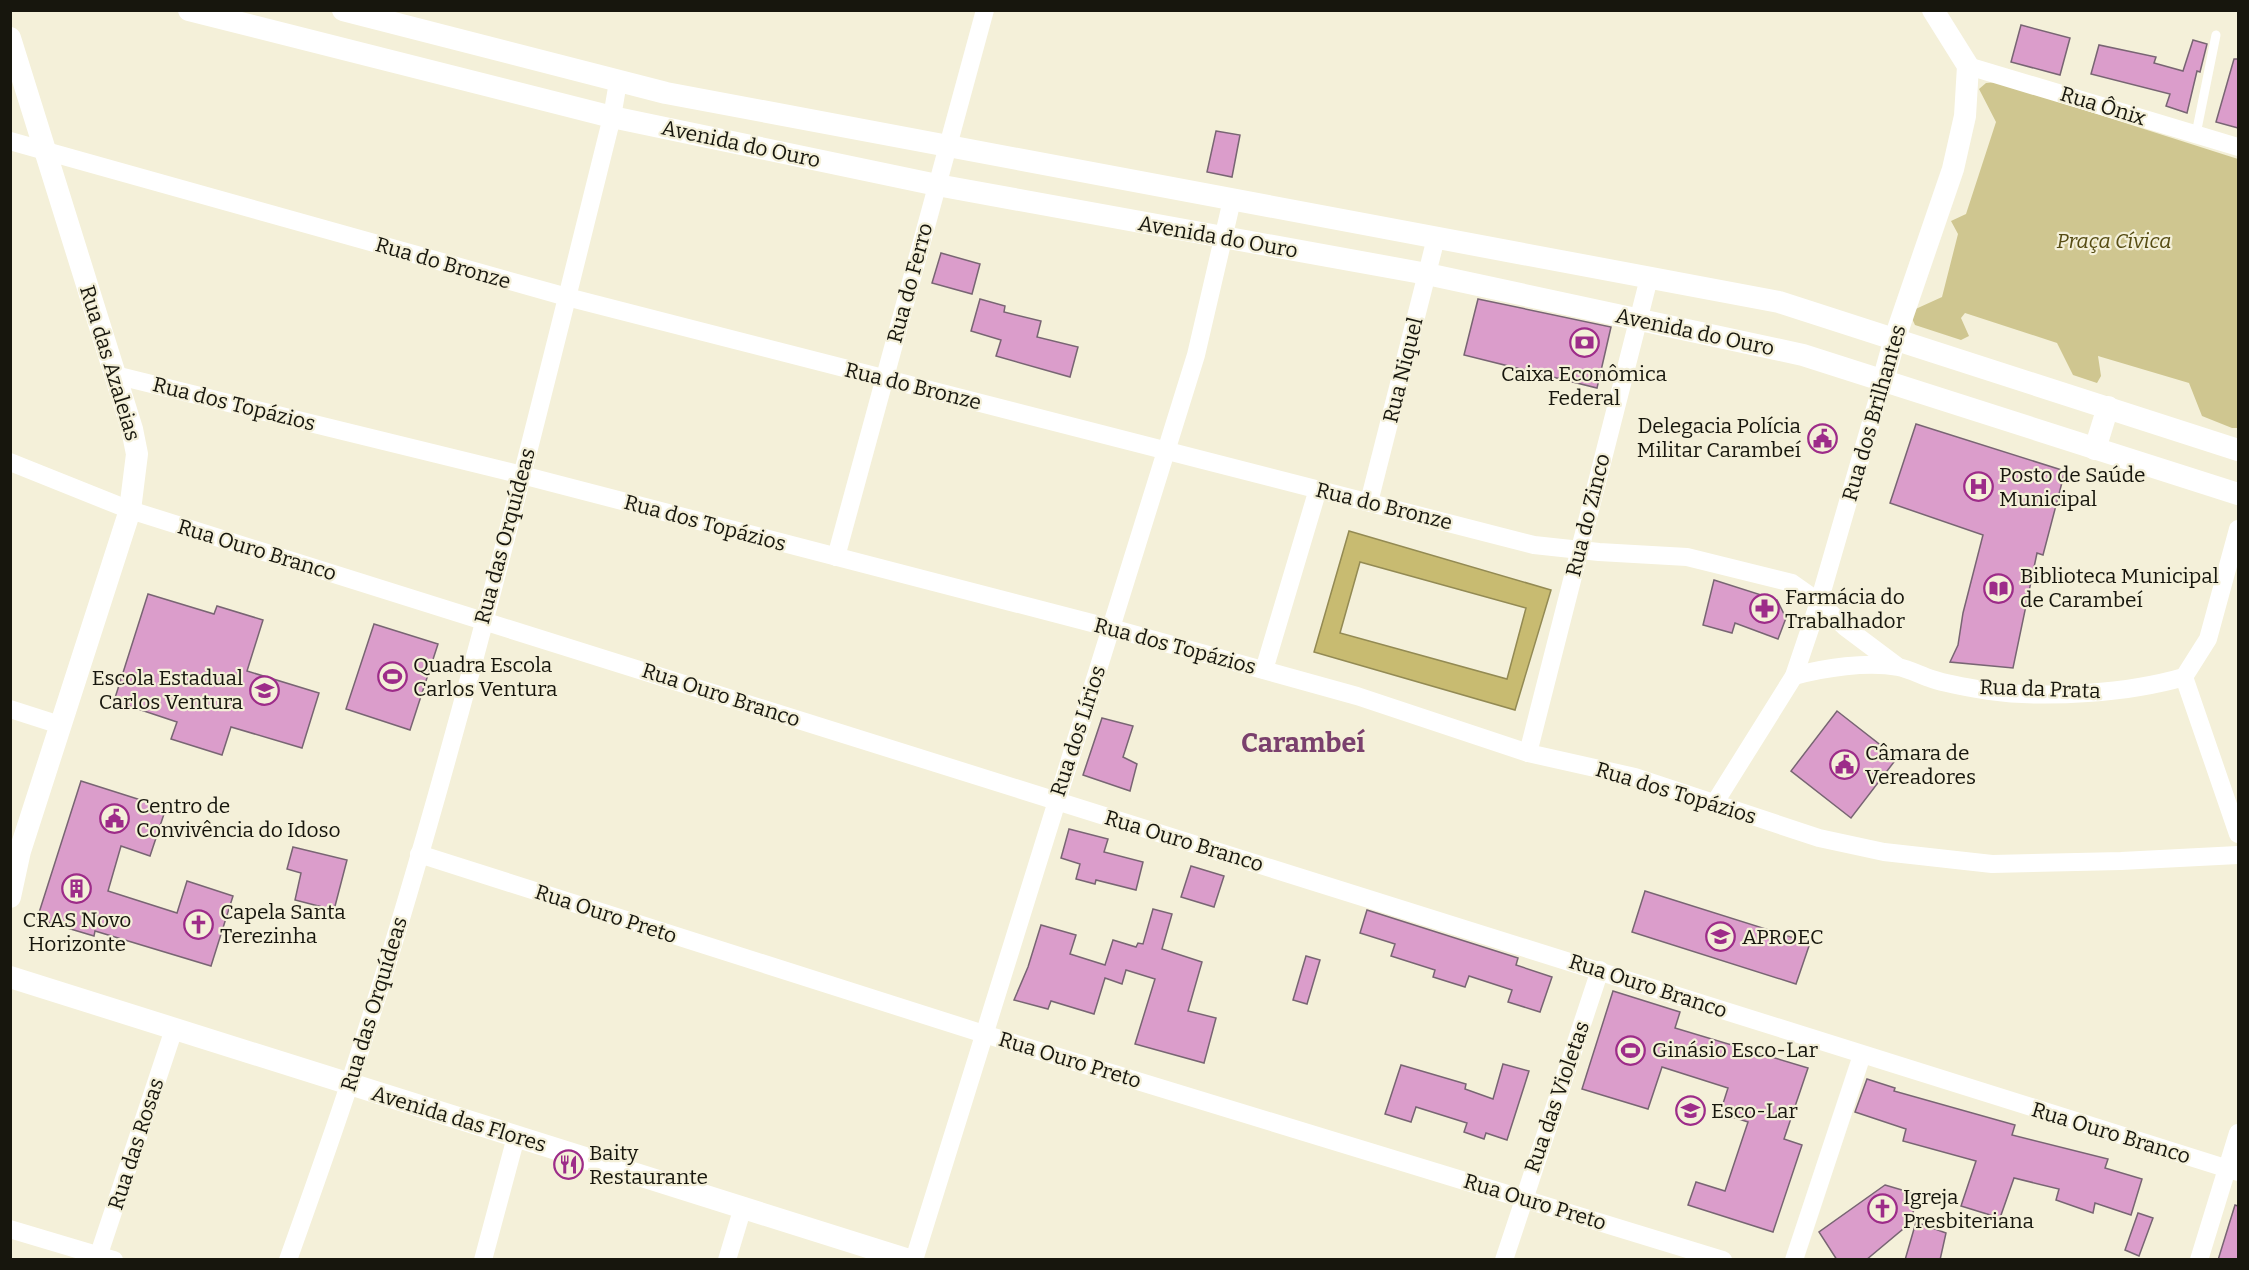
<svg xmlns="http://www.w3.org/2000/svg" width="2249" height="1270" viewBox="0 0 2249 1270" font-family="Bitter,serif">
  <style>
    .green { fill: #cfc690 }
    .water { fill: #c8bb71; stroke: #938a53; stroke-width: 1.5; fill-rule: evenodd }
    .building { fill: #db9dcb; stroke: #786573; stroke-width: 1.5 }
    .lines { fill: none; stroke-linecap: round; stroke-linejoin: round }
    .service { stroke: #fff; stroke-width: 9 }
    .minor { stroke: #fff; stroke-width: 18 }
    .tertiary { stroke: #fff; stroke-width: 22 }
    .labels { text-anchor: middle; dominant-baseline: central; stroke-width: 4.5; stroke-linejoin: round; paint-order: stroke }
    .street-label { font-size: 21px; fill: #17160d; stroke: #f4f0d9 }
    .park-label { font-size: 21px; font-style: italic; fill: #564c13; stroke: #f4f0d9 }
    .poi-label { font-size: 21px; fill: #17160d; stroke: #f4f0d9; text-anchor: start }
    .district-label { font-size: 27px; font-weight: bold; fill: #7a406d; stroke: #f4f0d9 }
  </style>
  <rect width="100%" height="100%" fill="#f4f0d9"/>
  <polygon class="green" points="1997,82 2238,159 2238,428 2232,428 2202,416 2189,383 2098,356 2101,376 2097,383 2073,375 2057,343 1965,313 1961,318 1969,336 1961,340 1915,325 1909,312 1942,297 1958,234 1951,221 1966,214 1996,122 1979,89 1986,83"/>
  <path class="water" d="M1349 531 1551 590 1515 710 1314 652ZM1360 562 1526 608 1507 679 1340 633Z"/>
  <g class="building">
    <polygon points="2021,25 2070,38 2060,75 2011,62"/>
    <polygon points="2193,40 2207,44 2200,72 2197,71 2187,113 2166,106 2170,94 2091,74 2099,45 2156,57 2154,63 2183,71"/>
    <polygon points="2234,59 2238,59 2238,128 2216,122"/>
    <polygon points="1216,131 1240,135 1232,177 1207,172"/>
    <polygon points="941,253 980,264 972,294 932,283"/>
    <polygon points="980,299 1005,306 1004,312 1041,321 1037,337 1078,347 1070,377 996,356 1001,340 971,331"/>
    <polygon points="1478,299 1611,327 1597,388 1464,355"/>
    <polygon points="1916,424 2065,471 2043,555 2037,553 2013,668 1950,662 1958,645 1963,613 1983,535 1890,503"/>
    <polygon points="1714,580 1777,600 1786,618 1778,639 1735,623 1732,633 1703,625"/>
    <polygon points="148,594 214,614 217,606 263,620 247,671 319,693 302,748 231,727 222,755 171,739 177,722 114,701"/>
    <polygon points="374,624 438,644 410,730 346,709"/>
    <polygon points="1837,711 1897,758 1851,818 1791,771"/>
    <polygon points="1102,718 1133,726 1123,757 1137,764 1130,791 1083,775"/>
    <polygon points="81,781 166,808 150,856 121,846 108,891 177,913 187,881 233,896 211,966 95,931 94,936 37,919"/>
    <polygon points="1069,829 1108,839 1104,852 1143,862 1136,890 1096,880 1095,884 1076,879 1080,864 1061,858"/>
    <polygon points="293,847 347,860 334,910 295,900 301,873 287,869"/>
    <polygon points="1191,866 1224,876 1214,907 1181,897"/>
    <polygon points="1645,891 1810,943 1796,984 1632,932"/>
    <polygon points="1153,909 1172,914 1162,949 1202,962 1188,1011 1216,1018 1204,1063 1135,1044 1155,979 1126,970 1122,984 1105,978 1094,1014 1051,1001 1048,1009 1014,1000 1028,967 1041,925 1076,935 1070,954 1105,965 1113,940 1136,947 1138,943 1143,944"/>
    <polygon points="1367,910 1518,958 1516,965 1552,977 1540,1012 1508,1002 1512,990 1469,976 1465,987 1433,977 1435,970 1391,956 1395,944 1360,933"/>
    <polygon points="1306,956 1320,960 1307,1004 1293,1000"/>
    <polygon points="1613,991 1680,1012 1675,1028 1808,1068 1784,1139 1802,1145 1773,1232 1688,1205 1696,1182 1725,1191 1748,1122 1720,1113 1728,1088 1662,1067 1648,1109 1582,1089"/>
    <polygon points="1503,1064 1529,1071 1507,1140 1486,1133 1484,1139 1464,1132 1467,1123 1416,1107 1411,1122 1385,1114 1401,1065 1466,1084 1465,1089 1493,1099"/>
    <polygon points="1867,1079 1895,1088 1894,1091 2015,1125 2012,1135 2108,1159 2105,1168 2142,1179 2131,1215 2095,1203 2093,1213 2056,1200 2059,1189 2014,1178 2000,1218 1961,1206 1976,1161 1903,1141 1906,1129 1855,1112"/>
    <polygon points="1885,1185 1919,1195 1909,1224 1866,1260 1837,1260 1819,1232"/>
    <polygon points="2235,1205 2238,1206 2238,1260 2218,1260"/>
    <polygon points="2138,1213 2153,1218 2139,1256 2125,1250"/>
    <polygon points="1916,1222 1946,1233 1940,1260 1905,1260"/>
  </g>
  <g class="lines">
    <polyline class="service" points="2196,134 2216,35"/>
    <g class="minor">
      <polyline points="1968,66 2238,147"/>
      <polyline points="10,141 567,297 1534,545 1599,552 1687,557 1792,583 1819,602 1845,627 1897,666"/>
      <polyline points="115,375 522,475 1111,628 1357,696 1528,753 1635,777 1819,838 1884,852 1992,864 2121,861 2238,855"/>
      <polyline points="10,462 130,510 2238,1172"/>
      <polyline points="1369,502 1436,238"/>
      <polyline points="836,557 985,10"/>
      <polyline points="1264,670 1318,489"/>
      <path d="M1794 676C1823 668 1868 661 1898 667 1909 669 1920 675 1932 679 1950 685 1971 688 1990 691 2047 699 2129 693 2184 677"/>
      <polyline points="2184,677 2238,834"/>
      <polyline points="2184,677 2208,639 2238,529"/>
      <polyline points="10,709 60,725"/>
      <polyline points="1528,753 1649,278"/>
      <polyline points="1714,804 1794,676 1819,602 1883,381"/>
      <polyline points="419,854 984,1034 1723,1260"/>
      <polyline points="10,1229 114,1260"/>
      <polyline points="97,1260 174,1029"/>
      <path d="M288 1260C309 1201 330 1143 349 1085 453 767 531 441 612 117L618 82"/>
      <polyline points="483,1260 516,1137"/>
      <polyline points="727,1260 743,1207"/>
      <polyline points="914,1260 1196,355 1232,200"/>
      <polyline points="1504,1260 1600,970"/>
      <polyline points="1794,1260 1862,1055"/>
      <polyline points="2199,1260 2238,1133"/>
    </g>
    <g class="tertiary">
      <polyline points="189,10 612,117 937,185 1427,274 1803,355 2238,494"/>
      <polyline points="343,10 666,93 1779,302 2238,450"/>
      <polyline points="10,38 132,429 137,454 130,510 20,851 10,897"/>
      <polyline points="1883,381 1895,338 1953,169 1965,116 1968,66 1933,10"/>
      <polyline points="2095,449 2108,407"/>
      <polyline points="10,977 909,1260"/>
    </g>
  </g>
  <defs>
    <symbol id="bank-ring" viewBox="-11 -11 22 22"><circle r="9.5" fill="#f4f0d9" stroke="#9d2c89" stroke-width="1.5"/><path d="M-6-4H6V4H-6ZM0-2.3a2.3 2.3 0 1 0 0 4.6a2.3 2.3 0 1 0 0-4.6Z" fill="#9d2c89"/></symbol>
    <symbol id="civic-ring" viewBox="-11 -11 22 22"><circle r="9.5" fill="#f4f0d9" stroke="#9d2c89" stroke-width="1.5"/><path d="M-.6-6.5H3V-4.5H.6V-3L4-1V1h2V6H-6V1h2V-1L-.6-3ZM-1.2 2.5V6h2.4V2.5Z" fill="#9d2c89"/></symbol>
    <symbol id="hospital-ring" viewBox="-11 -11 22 22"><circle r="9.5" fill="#f4f0d9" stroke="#9d2c89" stroke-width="1.5"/><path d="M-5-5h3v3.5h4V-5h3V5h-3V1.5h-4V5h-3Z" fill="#9d2c89"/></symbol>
    <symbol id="library-ring" viewBox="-11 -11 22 22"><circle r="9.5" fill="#f4f0d9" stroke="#9d2c89" stroke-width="1.5"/><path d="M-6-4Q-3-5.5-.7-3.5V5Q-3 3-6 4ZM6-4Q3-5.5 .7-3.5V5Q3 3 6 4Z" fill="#9d2c89"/></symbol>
    <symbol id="pharmacy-ring" viewBox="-11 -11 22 22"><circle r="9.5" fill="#f4f0d9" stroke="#9d2c89" stroke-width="1.5"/><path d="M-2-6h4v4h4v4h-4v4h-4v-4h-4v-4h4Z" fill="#9d2c89"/></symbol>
    <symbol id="stadium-ring" viewBox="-11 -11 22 22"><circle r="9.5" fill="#f4f0d9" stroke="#9d2c89" stroke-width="1.5"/><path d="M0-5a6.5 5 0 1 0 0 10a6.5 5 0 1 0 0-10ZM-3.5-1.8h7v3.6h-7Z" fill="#9d2c89"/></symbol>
    <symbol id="school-ring" viewBox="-11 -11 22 22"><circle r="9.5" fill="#f4f0d9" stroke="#9d2c89" stroke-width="1.5"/><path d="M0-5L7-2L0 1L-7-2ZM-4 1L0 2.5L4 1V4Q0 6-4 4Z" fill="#9d2c89"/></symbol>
    <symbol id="building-ring" viewBox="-11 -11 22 22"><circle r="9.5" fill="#f4f0d9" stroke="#9d2c89" stroke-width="1.5"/><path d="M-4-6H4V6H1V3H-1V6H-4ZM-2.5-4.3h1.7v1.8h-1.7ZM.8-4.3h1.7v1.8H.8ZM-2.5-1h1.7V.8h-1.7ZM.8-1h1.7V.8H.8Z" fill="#9d2c89"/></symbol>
    <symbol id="church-ring" viewBox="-11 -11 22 22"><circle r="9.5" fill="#f4f0d9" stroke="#9d2c89" stroke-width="1.5"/><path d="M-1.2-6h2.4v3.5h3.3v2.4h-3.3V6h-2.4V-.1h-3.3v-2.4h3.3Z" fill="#9d2c89"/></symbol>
    <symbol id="restaurant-ring" viewBox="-11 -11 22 22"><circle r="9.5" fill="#f4f0d9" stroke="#9d2c89" stroke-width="1.5"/><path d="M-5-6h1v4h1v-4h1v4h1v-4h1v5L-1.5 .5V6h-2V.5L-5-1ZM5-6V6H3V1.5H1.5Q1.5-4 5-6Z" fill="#9d2c89"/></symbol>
  </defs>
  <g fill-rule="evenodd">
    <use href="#bank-ring" x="1568" y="326" width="33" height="33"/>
    <use href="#civic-ring" x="1806" y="422" width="33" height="33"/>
    <use href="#hospital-ring" x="1962" y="470" width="33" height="33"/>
    <use href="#library-ring" x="1982" y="572" width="33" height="33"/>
    <use href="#pharmacy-ring" x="1748" y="592" width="33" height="33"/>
    <use href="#stadium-ring" x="376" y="660" width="33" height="33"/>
    <use href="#school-ring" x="248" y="674" width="33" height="33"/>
    <use href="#civic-ring" x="1828" y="748" width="33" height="33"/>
    <use href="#civic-ring" x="98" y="802" width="33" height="33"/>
    <use href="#building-ring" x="60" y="872" width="33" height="33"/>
    <use href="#church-ring" x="182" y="908" width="33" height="33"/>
    <use href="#school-ring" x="1704" y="920" width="33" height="33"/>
    <use href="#stadium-ring" x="1614" y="1034" width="33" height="33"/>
    <use href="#school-ring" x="1674" y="1094" width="33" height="33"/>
    <use href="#restaurant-ring" x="552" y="1148" width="33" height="33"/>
    <use href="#church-ring" x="1866" y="1192" width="33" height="33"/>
  </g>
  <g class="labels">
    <g class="street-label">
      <text transform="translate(2103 106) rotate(17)">Rua Ônix</text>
      <text transform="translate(741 144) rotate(12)">Avenida do Ouro</text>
      <text transform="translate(1218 237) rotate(10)">Avenida do Ouro</text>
      <text transform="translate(443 263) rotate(16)">Rua do Bronze</text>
      <text transform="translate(910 283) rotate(-75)">Rua do Ferro</text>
      <text transform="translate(1695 332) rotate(12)">Avenida do Ouro</text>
      <text transform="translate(110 363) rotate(73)">Rua das Azaleias</text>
      <text transform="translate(1403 370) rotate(-76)">Rua Niquel</text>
      <text transform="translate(913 386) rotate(14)">Rua do Bronze</text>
      <text transform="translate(234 404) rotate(14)">Rua dos Topázios</text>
      <text transform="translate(1874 413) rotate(-74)">Rua dos Brilhantes</text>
      <text transform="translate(1384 506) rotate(14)">Rua do Bronze</text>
      <text transform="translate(1588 515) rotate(-76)">Rua do Zinco</text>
      <text transform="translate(705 523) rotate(15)">Rua dos Topázios</text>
      <text transform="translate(505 536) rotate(-75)">Rua das Orquídeas</text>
      <text transform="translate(257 550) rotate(17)">Rua Ouro Branco</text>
      <text transform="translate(1175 646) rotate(15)">Rua dos Topázios</text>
      <text transform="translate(2040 689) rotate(2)">Rua da Prata</text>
      <text transform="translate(721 695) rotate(18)">Rua Ouro Branco</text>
      <text transform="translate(1078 731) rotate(-72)">Rua dos Lírios</text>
      <text transform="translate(1676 793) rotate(17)">Rua dos Topázios</text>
      <text transform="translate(1184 841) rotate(17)">Rua Ouro Branco</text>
      <text transform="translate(606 914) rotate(18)">Rua Ouro Preto</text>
      <text transform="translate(1648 986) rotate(18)">Rua Ouro Branco</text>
      <text transform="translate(374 1004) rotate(-73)">Rua das Orquídeas</text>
      <text transform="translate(1070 1060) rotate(17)">Rua Ouro Preto</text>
      <text transform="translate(1557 1097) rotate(-71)">Rua das Violetas</text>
      <text transform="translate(459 1119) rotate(17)">Avenida das Flores</text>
      <text transform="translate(2111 1133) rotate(17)">Rua Ouro Branco</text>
      <text transform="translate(136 1144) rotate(-72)">Rua das Rosas</text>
      <text transform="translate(1535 1202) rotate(17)">Rua Ouro Preto</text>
    </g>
    <g class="park-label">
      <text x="2114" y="241">Praça Cívica</text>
    </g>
    <g class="poi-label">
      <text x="1584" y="374" text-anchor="middle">Caixa Econômica<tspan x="1584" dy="24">Federal</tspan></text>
      <text x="1801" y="426" text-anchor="end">Delegacia Polícia<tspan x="1801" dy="24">Militar Carambeí</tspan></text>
      <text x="1999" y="475">Posto de Saúde<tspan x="1999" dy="24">Municipal</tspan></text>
      <text x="2020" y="576">Biblioteca Municipal<tspan x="2020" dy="24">de Carambeí</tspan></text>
      <text x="1785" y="597">Farmácia do<tspan x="1785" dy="24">Trabalhador</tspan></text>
      <text x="413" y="665">Quadra Escola<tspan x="413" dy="24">Carlos Ventura</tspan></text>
      <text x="243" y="678" text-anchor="end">Escola Estadual<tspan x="243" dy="24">Carlos Ventura</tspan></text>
      <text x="1865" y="753">Câmara de<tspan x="1865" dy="24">Vereadores</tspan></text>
      <text x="136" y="806">Centro de<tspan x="136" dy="24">Convivência do Idoso</tspan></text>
      <text x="220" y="912">Capela Santa<tspan x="220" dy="24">Terezinha</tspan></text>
      <text x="77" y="920" text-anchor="middle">CRAS Novo<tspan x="77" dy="24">Horizonte</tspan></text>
      <text x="1742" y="937">APROEC</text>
      <text x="1652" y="1050">Ginásio Esco-Lar</text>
      <text x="1711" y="1111">Esco-Lar</text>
      <text x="589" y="1153">Baity<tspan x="589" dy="24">Restaurante</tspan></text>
      <text x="1903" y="1197">Igreja<tspan x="1903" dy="24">Presbiteriana</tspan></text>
    </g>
    <g class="district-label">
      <text x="1303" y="743">Carambeí</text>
    </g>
  </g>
  <rect width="2249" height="1270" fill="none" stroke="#17160d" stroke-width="24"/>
</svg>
